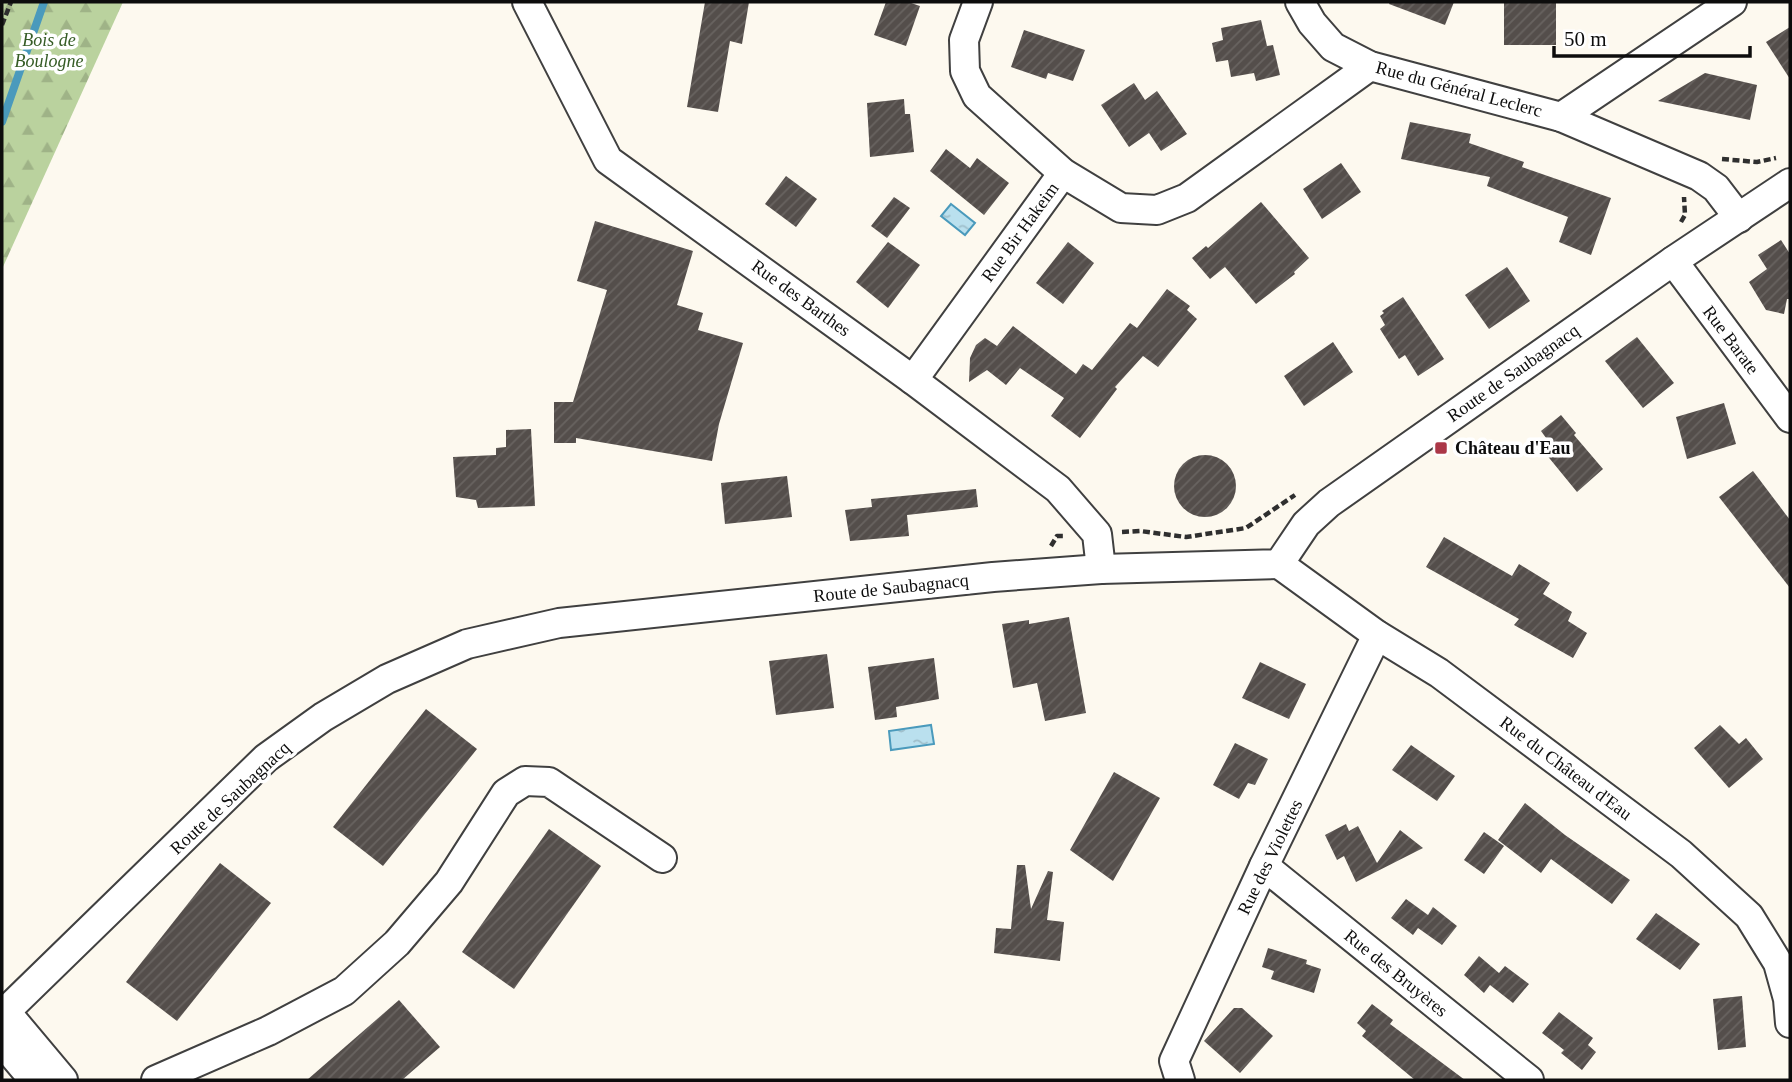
<svg xmlns="http://www.w3.org/2000/svg" width="1792" height="1082" viewBox="0 0 1792 1082" font-family="Georgia,serif">
  <style>
    .forest { fill: url(#forest-firs) }
    .water { fill: url(#water-ripples); stroke: #4a9abc; stroke-width: 2 }
    .lines { fill: none; stroke-linecap: round; stroke-linejoin: round }
    .stream { stroke: #4a9abc; stroke-width: 8 }
    .building { fill: url(#building-hatch) }
    .minor-casing { stroke: #404040; stroke-width: 32 }
    .path { stroke: #2f2f2f; stroke-width: 4.5; stroke-dasharray: 7 3.5; stroke-linecap: butt }
    .minor { stroke: #fff; stroke-width: 28 }
    .poi-dot { fill: #ab3747; stroke: #fff; stroke-width: 2.5 }
    .labels { text-anchor: middle; dominant-baseline: central; stroke-width: 7; stroke-linejoin: round; paint-order: stroke }
    .park-label { font-size: 18px; font-style: italic; fill: #365c26; stroke: #fff }
    .street-label { font-size: 18px; fill: #0d0d0d; stroke: #fff }
    .poi-label { font-size: 18px; font-weight: bold; fill: #0d0d0d; stroke: #fff; text-anchor: start }
  </style>
  <defs>
    <pattern id="forest-firs" width="22" height="20" patternUnits="userSpaceOnUse" patternTransform="scale(1.75)"><rect width="22" height="20" fill="#bad29e"/><path d="M5 1l3.5 6h-7zM16 11l3.5 6h-7z" fill="#9fb387"/></pattern>
    <pattern id="water-ripples" width="26" height="14" patternUnits="userSpaceOnUse" patternTransform="scale(1.75)"><rect width="26" height="14" fill="#bae0ee"/><path d="M2 4q2-2 4 0t4 0M15 11q2-2 4 0t4 0" fill="none" stroke="#9fbfcb"/></pattern>
    <pattern id="building-hatch" width="6" height="6" patternUnits="userSpaceOnUse" patternTransform="scale(1.75)"><rect width="6" height="6" fill="#544e4b"/><path d="M-1 1l2-2M0 6l6-6M5 7l2-2" fill="none" stroke="#686360"/></pattern>
  </defs>
  <rect width="100%" height="100%" fill="#fdf9ef"/>
  <polygon class="forest" points="2,2 123,2 2,269"/>
  <g class="water">
    <polygon points="951,204 975,223 965,235 941,216"/>
    <polygon points="931,725 934,744 891,750 889,731"/>
  </g>
  <g class="lines">
    <polyline class="stream" points="2,122 44,2"/>
  </g>
  <g class="building">
    <polygon points="705,2 749,2 742,44 730,41 718,112 687,107"/>
    <polygon points="886,2 908,2 920,6 906,46 874,35"/>
    <polygon points="1390,2 1454,2 1445,25 1389,4"/>
    <rect x="1504" y="2" width="52" height="43"/>
    <polygon points="1261,20 1267,46 1273,45 1280,75 1256,81 1254,73 1231,77 1228,60 1216,62 1212,43 1223,40 1221,28"/>
    <polygon points="1790,27 1790,79 1766,42"/>
    <polygon points="1024,30 1085,50 1073,81 1048,73 1046,79 1011,67"/>
    <polygon points="1705,73 1757,85 1750,120 1658,101"/>
    <polygon points="1134,83 1145,100 1157,91 1187,134 1161,151 1149,133 1129,147 1101,105"/>
    <polygon points="904,99 905,114 910,114 914,152 870,157 867,103"/>
    <polygon points="1410,122 1471,134 1469,143 1524,162 1522,167 1611,198 1591,255 1559,242 1568,217 1487,186 1490,177 1401,159"/>
    <polygon points="946,149 970,168 977,158 1009,183 984,215 930,171"/>
    <polygon points="1341,163 1361,192 1322,219 1303,189"/>
    <polygon points="786,176 817,199 796,227 765,204"/>
    <polygon points="894,197 910,208 887,238 871,226"/>
    <polygon points="1261,202 1309,258 1294,272 1295,274 1256,304 1225,267 1210,279 1192,258 1206,246 1208,248"/>
    <polygon points="595,221 693,251 677,305 703,313 698,330 743,343 719,424 712,461 576,438 576,443 554,443 554,402 573,402 607,290 577,281"/>
    <polygon points="1781,240 1790,254 1790,299 1787,299 1784,314 1766,310 1749,282 1767,269 1758,255"/>
    <polygon points="888,242 920,265 888,308 856,282"/>
    <polygon points="1068,242 1094,263 1063,304 1036,283"/>
    <polygon points="1507,267 1530,301 1489,329 1465,295"/>
    <polygon points="1167,289 1190,306 1187,310 1197,319 1158,367 1143,356 1115,387 1117,389 1080,438 1051,416 1064,398 1020,368 1006,385 987,370 969,382 970,358 976,345 985,338 997,346 1013,326 1076,374 1083,364 1092,370 1130,323 1137,328"/>
    <polygon points="1403,297 1444,359 1418,376 1405,355 1399,359 1380,329 1385,325 1380,316 1384,313 1382,311"/>
    <polygon points="1637,337 1674,383 1643,408 1605,361"/>
    <polygon points="1333,342 1353,372 1304,406 1284,376"/>
    <polygon points="1724,403 1736,444 1687,459 1676,417"/>
    <polygon points="1561,415 1576,433 1574,435 1603,469 1577,492 1541,448 1549,442 1541,431"/>
    <polygon points="531,429 535,506 478,508 476,500 456,497 453,457 496,455 496,448 506,447 506,430"/>
    <circle cx="1205" cy="486" r="31"/>
    <polygon points="1753,471 1790,520 1790,588 1719,497"/>
    <polygon points="787,476 792,517 725,524 721,483"/>
    <polygon points="976,489 978,507 907,515 909,536 850,541 845,510 872,507 871,499"/>
    <polygon points="1444,537 1512,576 1519,564 1550,583 1543,594 1572,612 1568,621 1587,633 1573,658 1514,625 1519,619 1426,567"/>
    <polygon points="1069,617 1086,713 1045,721 1037,683 1013,688 1002,624 1029,620 1029,624"/>
    <polygon points="827,654 834,708 776,715 769,661"/>
    <polygon points="934,658 939,699 896,707 897,717 875,720 868,667"/>
    <polygon points="1260,662 1306,684 1289,719 1242,698"/>
    <polygon points="426,709 477,749 383,866 333,827"/>
    <polygon points="1720,725 1739,744 1746,738 1763,759 1729,788 1694,748"/>
    <polygon points="1235,743 1268,759 1255,785 1248,783 1239,799 1213,785"/>
    <polygon points="1411,745 1455,776 1437,801 1392,770"/>
    <polygon points="1114,772 1160,798 1113,881 1070,850"/>
    <polygon points="1525,803 1565,835 1630,880 1612,904 1551,859 1541,873 1498,840"/>
    <polygon points="1346,824 1349,831 1358,826 1377,863 1400,830 1423,848 1356,882 1344,856 1337,860 1325,835"/>
    <polygon points="549,829 601,866 514,989 462,952"/>
    <polygon points="1484,832 1504,846 1484,874 1464,860"/>
    <polygon points="220,863 271,903 177,1021 126,982"/>
    <polygon points="1017,865 1025,865 1031,909 1048,871 1053,872 1047,920 1064,922 1060,961 994,953 996,928 1011,929"/>
    <polygon points="1406,899 1428,915 1433,907 1457,926 1442,945 1418,928 1413,935 1391,918"/>
    <polygon points="1656,913 1700,944 1680,970 1636,939"/>
    <polygon points="1268,948 1307,960 1306,964 1321,969 1314,993 1271,979 1274,971 1262,967"/>
    <polygon points="1479,956 1499,973 1505,966 1529,984 1513,1003 1490,985 1484,993 1464,975"/>
    <polygon points="1742,996 1746,1047 1718,1050 1713,999"/>
    <polygon points="399,1000 440,1047 402,1080 307,1080"/>
    <polygon points="1372,1004 1393,1020 1390,1024 1465,1080 1415,1080 1362,1036 1366,1031 1357,1023"/>
    <polygon points="1234,1008 1242,1008 1273,1036 1240,1073 1204,1041"/>
    <polygon points="1559,1012 1593,1038 1588,1045 1596,1052 1582,1070 1561,1053 1564,1050 1542,1033"/>
  </g>
  <g class="lines">
    <defs>
      <g id="minor">
        <polyline points="527,2 608,160 913,380 1058,489 1097,534 1101,569"/>
        <polyline points="978,2 964,40 965,71 977,96 1063,173 1121,208 1157,210 1187,198 1370,66"/>
        <polyline points="1300,2 1312,23 1333,47 1370,66 1561,117 1699,176 1716,188 1739,218"/>
        <polyline points="1561,117 1732,2"/>
        <polyline points="1673,261 1790,418"/>
        <polyline points="913,380 1063,173"/>
        <polyline points="1279,564 1377,635 1439,673 1681,854 1749,916 1778,963 1788,999 1790,1023"/>
        <polyline points="1264,866 1529,1080"/>
        <polyline points="6,1012 63,1080"/>
        <polyline points="2,1015 266,758 323,717 387,679 467,644 559,623 993,577 1101,569 1279,564 1306,524 1329,503 1673,261 1790,183"/>
        <polyline points="2,1042 34,1080"/>
        <polyline points="156,1080 268,1031 344,991 397,943 449,882 506,793 525,781 549,782 662,858"/>
        <polyline points="1180,1080 1174,1061 1264,866 1377,635"/>
      </g>
    </defs>
    <use href="#minor" class="minor-casing"/>
    <g class="path">
      <polyline points="2,25 11,2"/>
      <polyline points="1722,159 1757,162 1776,158"/>
      <polyline points="1681,222 1685,215 1684,197"/>
      <polyline points="1122,532 1140,531 1186,537 1246,528 1295,495"/>
      <polyline points="1051,546 1057,536 1065,536"/>
    </g>
    <use href="#minor" class="minor"/>
  </g>
  <rect class="poi-dot" x="1434" y="441" width="14" height="14" rx="3.5"/>
  <g class="labels">
    <g class="park-label">
      <text x="49" y="40">Bois de<tspan x="49" dy="21">Boulogne</tspan></text>
    </g>
    <g class="street-label">
      <text transform="translate(1459 89) rotate(15)">Rue du Général Leclerc</text>
      <text transform="translate(1020 232) rotate(-54)">Rue Bir Hakeim</text>
      <text transform="translate(801 298) rotate(36)">Rue des Barthes</text>
      <text transform="translate(1731 340) rotate(53)">Rue Barate</text>
      <text transform="translate(1513 373) rotate(-35)">Route de Saubagnacq</text>
      <text transform="translate(891 588) rotate(-6)">Route de Saubagnacq</text>
      <text transform="translate(1566 768) rotate(37)">Rue du Château d'Eau</text>
      <text transform="translate(230 798) rotate(-43)">Route de Saubagnacq</text>
      <text transform="translate(1270 857) rotate(-64)">Rue des Violettes</text>
      <text transform="translate(1396 973) rotate(39)">Rue des Bruyères</text>
    </g>
    <g class="poi-label">
      <text x="1455" y="448">Château d'Eau</text>
    </g>
  </g>
  <rect width="1792" height="1082" fill="none" stroke="#0d0d0d" stroke-width="7"/>
  <path d="M1554 46v10h196v-10" fill="none" stroke="#0d0d0d" stroke-width="3.5"/>
  <text x="1564" y="46" font-size="21" fill="#0d0d0d" stroke="#ffffff" stroke-width="5" paint-order="stroke">50 m</text>
</svg>
